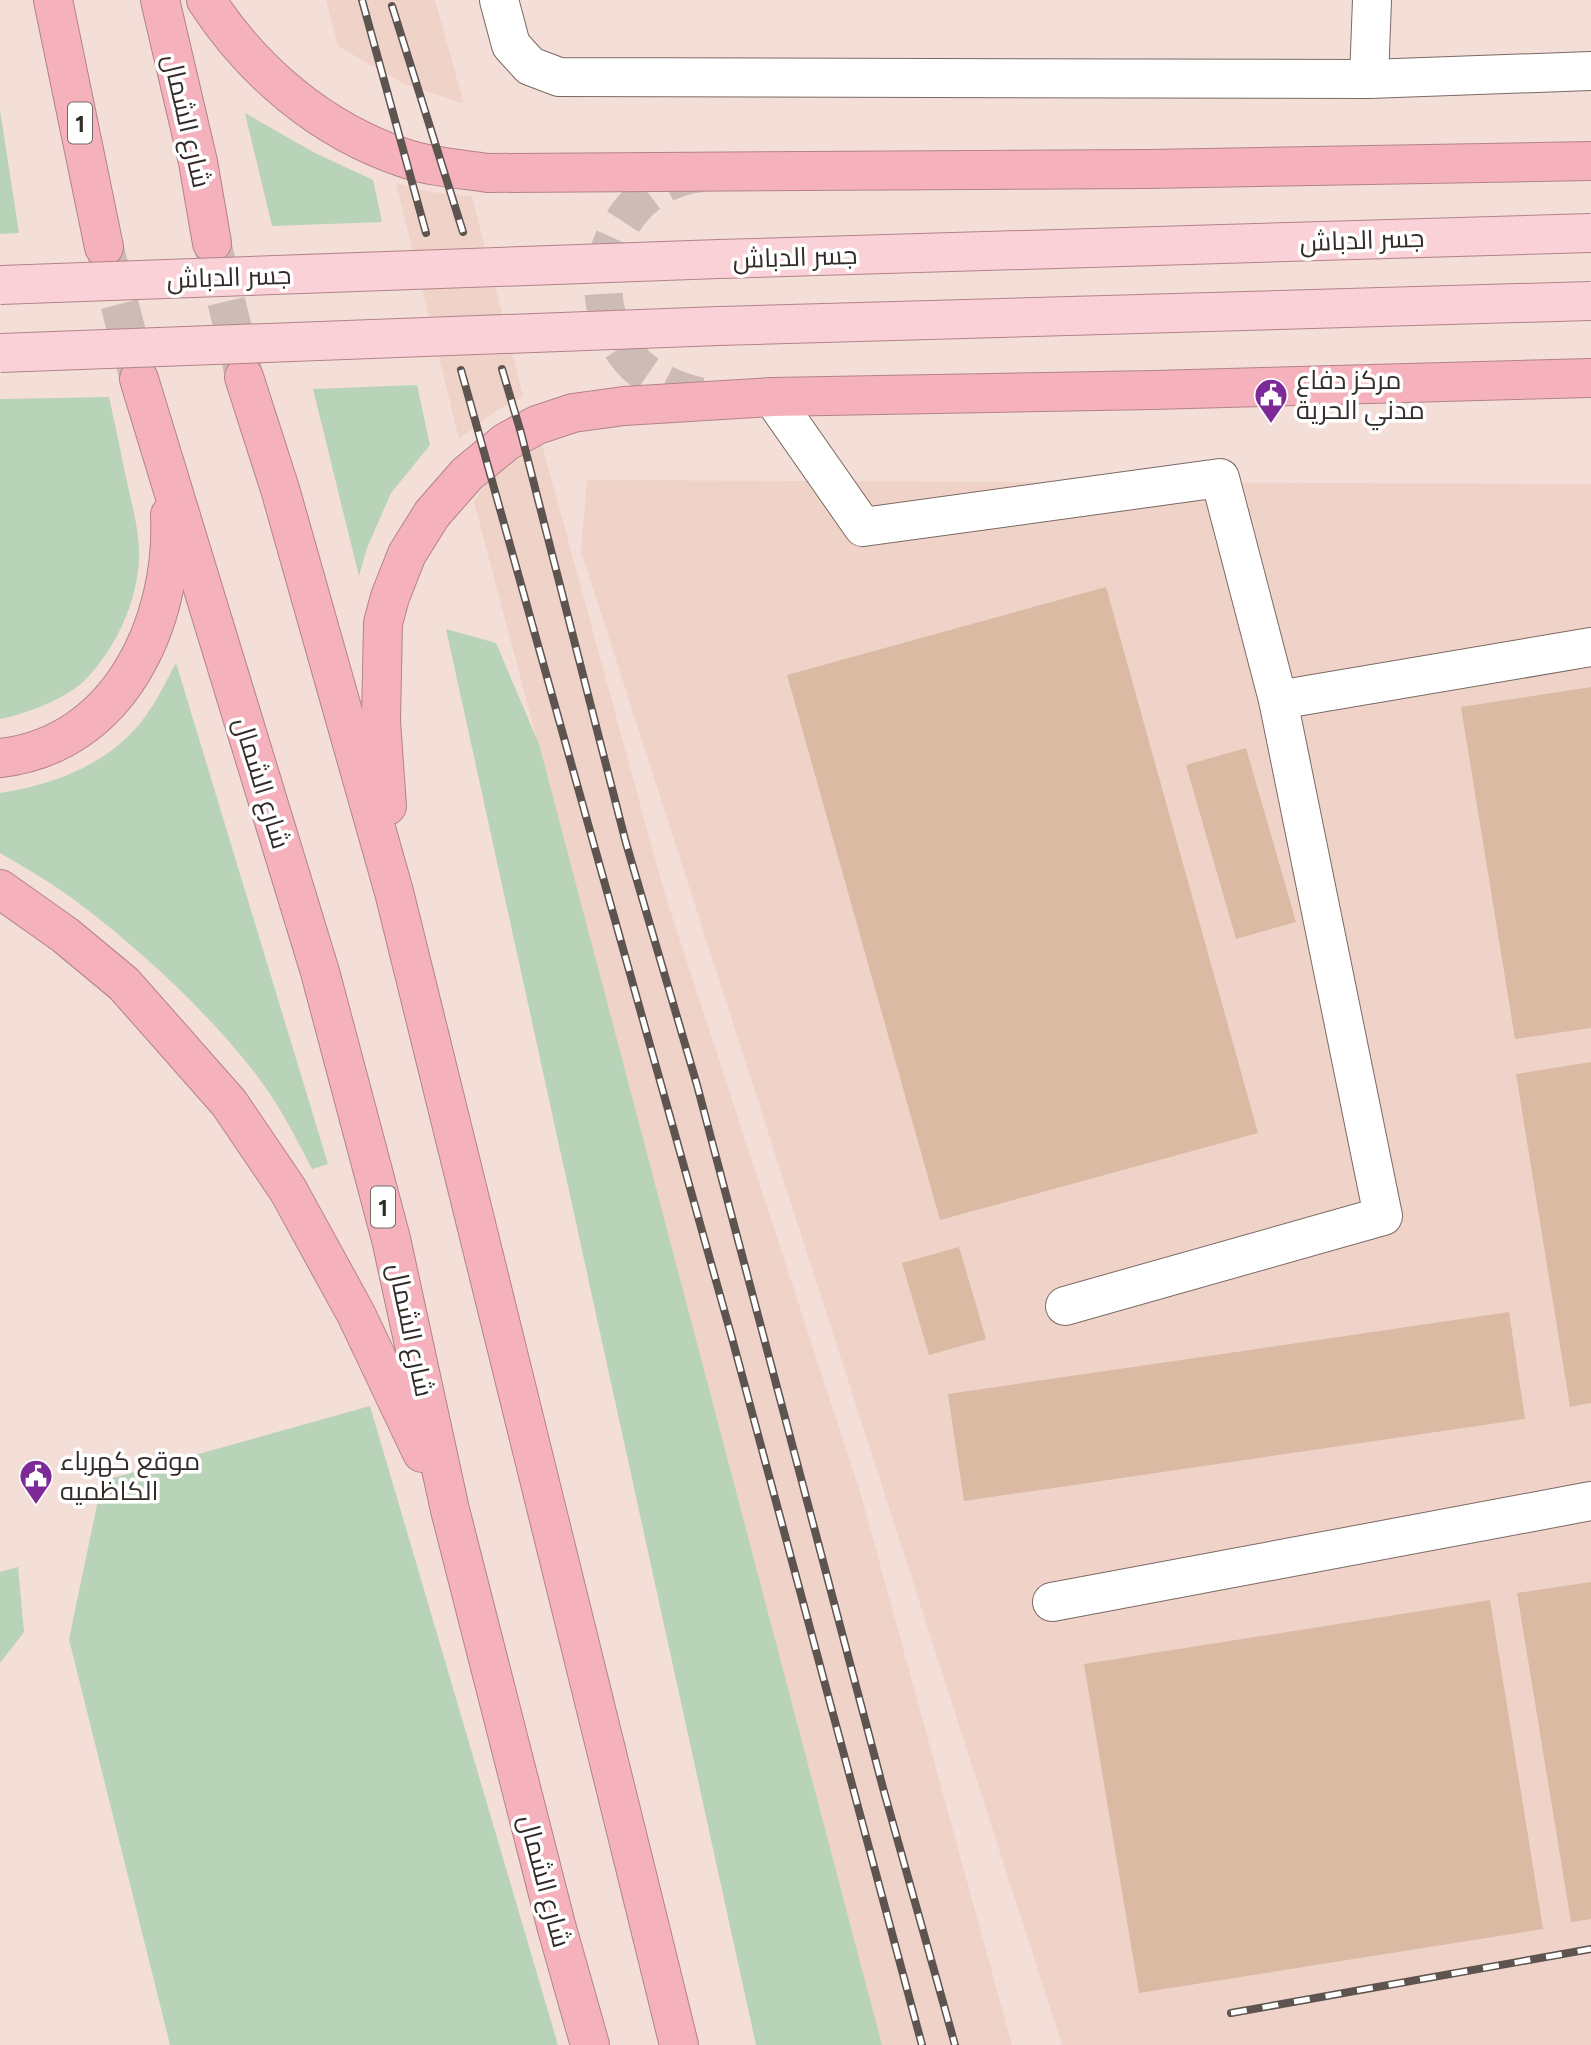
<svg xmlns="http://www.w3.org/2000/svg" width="1591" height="2045" viewBox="0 0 1591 2045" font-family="Figtree,Cairo,sans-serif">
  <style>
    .built { fill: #efd3c9 }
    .green { fill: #b8d3b7 }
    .building { fill: #dbbaa3 }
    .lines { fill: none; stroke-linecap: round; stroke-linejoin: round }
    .highway-tunnel { stroke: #cdbbb5; stroke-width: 38; stroke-dasharray: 38 19; stroke-linecap: butt }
    .minor-casing { stroke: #7b6963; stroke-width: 40 }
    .highway-casing { stroke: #b28389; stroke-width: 40 }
    .minor { stroke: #fff; stroke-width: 38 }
    .highway { stroke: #f6b2bc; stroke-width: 38 }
    .rail-casing { stroke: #5d534f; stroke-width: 8 }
    .rail { stroke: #fff; stroke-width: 5; stroke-dasharray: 16; stroke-linecap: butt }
    .major-bridge-casing { stroke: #b28389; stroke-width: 40; stroke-linecap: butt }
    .major-bridge { stroke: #fad1d7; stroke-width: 38 }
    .labels { text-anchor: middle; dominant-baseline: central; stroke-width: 7; stroke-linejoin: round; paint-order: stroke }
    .shield { fill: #fff; stroke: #706b69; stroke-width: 2 }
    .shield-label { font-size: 24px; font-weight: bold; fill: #332b29 }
    .street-label { font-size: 26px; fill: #332b29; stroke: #fff }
    .poi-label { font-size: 26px; fill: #332b29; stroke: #fff; text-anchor: start }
  </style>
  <rect width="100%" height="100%" fill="#f3dfd8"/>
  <g class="built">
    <polygon points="326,0 435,0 464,104 402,83 338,46"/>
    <polygon points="396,183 431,192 472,196 523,396 497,410 459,439"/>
    <polygon points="542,445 663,888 861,1495 1012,2045 882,2045 474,502 484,486 511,463"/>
    <polygon points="587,480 1591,484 1591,2045 1062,2045 581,551"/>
  </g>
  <g class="green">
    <polygon points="0,110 19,233 0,234"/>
    <polygon points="245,113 315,153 373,180 382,222 272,226"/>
    <polygon points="417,385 430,445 391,493 367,548 359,576 313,389"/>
    <path d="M109 397C116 428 122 459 129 491 134 513 140 536 139 559 137 602 116 648 86 679 68 698 26 714 0 719V399Z"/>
    <polygon points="446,629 496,643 539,744 882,2045 756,2045"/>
    <path d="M176 663 328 1164 312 1169C294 1134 276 1099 251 1068 203 1008 143 952 81 905 56 885 27 869 0 853V793C49 786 103 766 136 728 153 709 164 685 176 663Z"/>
    <polygon points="370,1406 558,2045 170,2045 69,1639 102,1481"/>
    <polygon points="18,1567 24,1632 0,1663 0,1572"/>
  </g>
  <g class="building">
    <polygon points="1106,587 1258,1133 940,1220 787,675"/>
    <polygon points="1591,687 1591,1028 1515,1039 1461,707"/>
    <polygon points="1246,748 1296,922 1236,939 1186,765"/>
    <polygon points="1591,1062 1591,1403 1570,1407 1516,1074"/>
    <polygon points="959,1247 986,1339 929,1355 902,1263"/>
    <polygon points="1509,1312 1525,1419 964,1501 948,1394"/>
    <polygon points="1591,1582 1591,1919 1571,1922 1517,1593"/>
    <polygon points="1490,1600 1543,1929 1139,1993 1084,1664"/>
  </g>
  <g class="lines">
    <g class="highway-tunnel">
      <path d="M701 173C611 182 570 301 636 365 658 385 685 394 713 399"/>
      <polyline points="213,246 244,375"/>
      <polyline points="105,249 139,379"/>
    </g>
    <defs>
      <g id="minor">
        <polyline points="499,0 511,45 530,66 559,77 1369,79 1591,71"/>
        <polyline points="1369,79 1372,0"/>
        <polyline points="772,397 863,527 1220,478 1278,700 1383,1216 1065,1306"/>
        <polyline points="1278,700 1591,647"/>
        <polyline points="1052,1602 1591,1501"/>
      </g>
      <g id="highway">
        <polyline points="53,0 104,247"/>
        <polyline points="160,0 198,162 212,243"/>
        <path d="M206 0C253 72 321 130 404 158 430 167 461 169 488 173L1148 169 1591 161"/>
        <polyline points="244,377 280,489 394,892 679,2045"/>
        <polyline points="139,379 320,972 391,1239 450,1510 556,1925 590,2045"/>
        <path d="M0 758C119 745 175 623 170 515"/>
        <polyline points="387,806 381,721 383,623 390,597 407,554 432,514 467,474 506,442 537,425 573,413 624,406 772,397 1153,390 1591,378"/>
        <polyline points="0,889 65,935 124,984 229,1103 288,1190 356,1314 422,1453"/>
      </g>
    </defs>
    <use href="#minor" class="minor-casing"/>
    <use href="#highway" class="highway-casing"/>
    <use href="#minor" class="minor"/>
    <use href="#highway" class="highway"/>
    <defs>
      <g id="rail">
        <polyline points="362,0 426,233"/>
        <polyline points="392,6 463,232"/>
        <polyline points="502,369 521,433 626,843 697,1085 883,1788 955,2045"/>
        <polyline points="461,370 732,1338 922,2045"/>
        <polyline points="1231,2013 1591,1949"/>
      </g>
    </defs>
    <use href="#rail" class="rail-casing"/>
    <use href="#rail" class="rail"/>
    <defs>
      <g id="major-bridge">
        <polyline points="0,285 719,259 1591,233"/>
        <polyline points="0,353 719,326 1591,301"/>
      </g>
    </defs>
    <use href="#major-bridge" class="major-bridge-casing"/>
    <use href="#major-bridge" class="major-bridge"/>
  </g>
  <defs>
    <symbol id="civic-pin" viewBox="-11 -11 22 30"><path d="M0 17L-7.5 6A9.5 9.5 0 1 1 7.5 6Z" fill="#7d2998" stroke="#fff"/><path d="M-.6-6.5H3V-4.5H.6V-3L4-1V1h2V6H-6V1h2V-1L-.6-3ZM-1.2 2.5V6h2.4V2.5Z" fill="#fff"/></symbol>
  </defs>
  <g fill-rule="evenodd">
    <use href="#civic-pin" x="1252" y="376" width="38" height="52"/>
    <use href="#civic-pin" x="17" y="1457" width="38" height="52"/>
  </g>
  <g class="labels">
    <g class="shield">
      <rect x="68" y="102.5" width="24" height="41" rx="5"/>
      <rect x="371" y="1186.5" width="24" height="41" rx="5"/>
    </g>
    <g class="shield-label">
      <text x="80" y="123">1</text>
      <text x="383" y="1207">1</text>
    </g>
    <g class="street-label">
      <text transform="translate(187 121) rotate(77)">شارع الشمال</text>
      <text transform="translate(1362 240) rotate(-2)">جسر الدباش</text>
      <text transform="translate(795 257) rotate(-2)">جسر الدباش</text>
      <text transform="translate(229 277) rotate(-2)">جسر الدباش</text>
      <text transform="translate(262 783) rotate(73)">شارع الشمال</text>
      <text transform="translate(411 1330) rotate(78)">شارع الشمال</text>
      <text transform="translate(545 1881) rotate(75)">شارع الشمال</text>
    </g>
    <g class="poi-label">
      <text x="1296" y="380">مركز دفاع<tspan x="1296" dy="30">مدني الحرية</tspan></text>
      <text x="60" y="1461">موقع كهرباء<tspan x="60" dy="30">الكاظميه</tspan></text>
    </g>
  </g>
</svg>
